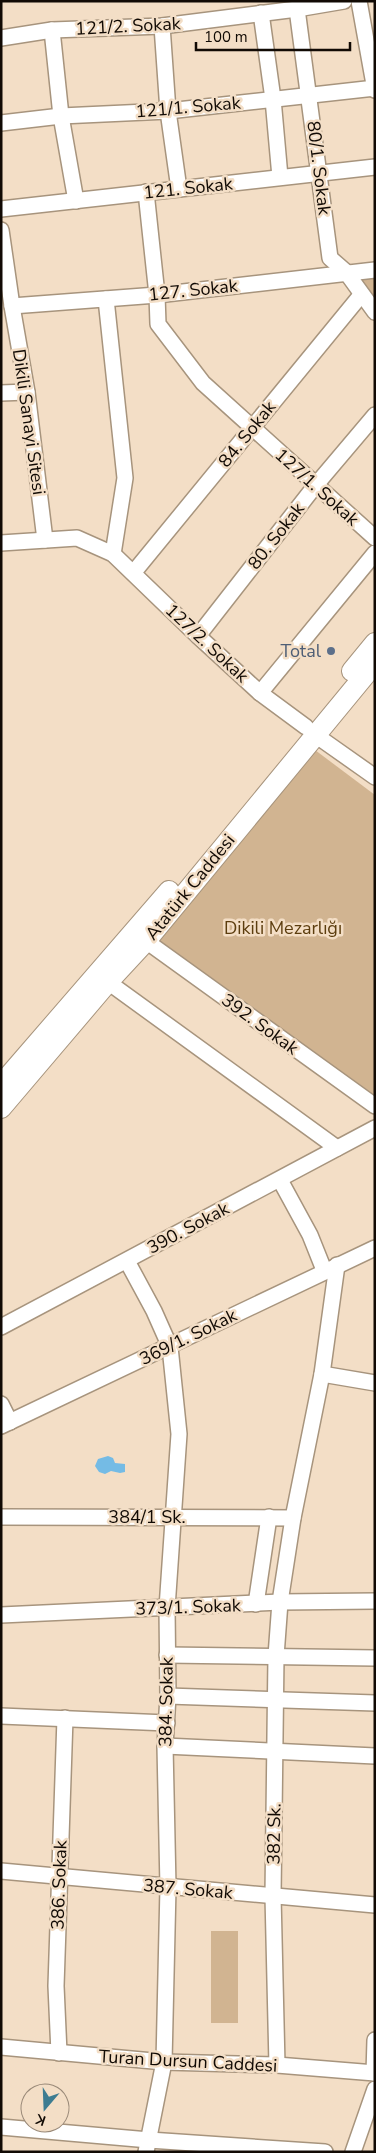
<svg xmlns="http://www.w3.org/2000/svg" width="376" height="2153" viewBox="0 0 376 2153" font-family="'Nunito Sans',sans-serif">
  <style>
    .green { fill: #d1b491 }
    .water { fill: #74bbe5 }
    .lines { fill: none; stroke-linecap: round; stroke-linejoin: round }
    .minor-casing { stroke: #a7947d; stroke-width: 18 }
    .major-casing { stroke: #a7947d; stroke-width: 22 }
    .minor { stroke: #fff; stroke-width: 15 }
    .major { stroke: #fff; stroke-width: 20 }
    .service-dot { fill: #5c6f8a; stroke: #f3dec6; stroke-width: 2 }
    .labels { text-anchor: middle; dominant-baseline: central; stroke-width: 5; stroke-linejoin: round; paint-order: stroke }
    .street-label { font-size: 18px; fill: #110a04; stroke: #f3dec6 }
    .service-label { font-size: 18px; fill: #4e5e75; stroke: #f3dec6; text-anchor: end }
    .park-label { font-size: 18px; fill: #5c3d0e; stroke: #f3dec6 }
  </style>
  <rect width="100%" height="100%" fill="#f3dec6"/>
  <g class="green">
    <polygon points="375,273 375,299 355,275"/>
    <polygon points="311,747 375,795 375,1106 151,945"/>
    <rect x="211" y="1931" width="27" height="92"/>
  </g>
  <polygon class="water" points="108,1456 113,1458 115,1463 125,1464 125,1472 120,1473 111,1471 105,1474 99,1472 95,1466 98,1459"/>
  <g class="lines">
    <defs>
      <g id="minor">
        <polyline points="359,1 375,90"/>
        <polyline points="297,9 330,258 346,272 375,312"/>
        <polyline points="261,13 273,99 280,177"/>
        <polyline points="162,26 168,111 179,189"/>
        <polyline points="52,30 61,116 76,201"/>
        <polyline points="1,38 52,30 162,26 297,9 344,1"/>
        <polyline points="1,123 61,116 168,111 375,88"/>
        <polyline points="146,192 157,295 158,324 203,383 375,538"/>
        <polyline points="1,209 375,167"/>
        <polyline points="1,230 12,306 27,392 45,540"/>
        <polyline points="106,299 125,478 113,554"/>
        <polyline points="12,306 157,295 375,270"/>
        <polyline points="1,393 27,392"/>
        <polyline points="1,543 77,538 113,554 198,636 260,693 306,727"/>
        <polyline points="134,572 361,295"/>
        <polyline points="198,636 315,486 375,415"/>
        <polyline points="260,693 375,553"/>
        <polyline points="314,734 375,777"/>
        <polyline points="146,941 375,1106"/>
        <polyline points="108,982 337,1148"/>
        <polyline points="280,1180 310,1235 324,1270"/>
        <polyline points="127,1261 154,1311 170,1347 179,1434 167,1608 168,1696 165,1746 168,1887 164,2062 146,2152"/>
        <polyline points="1,1327 375,1128"/>
        <polyline points="322,1374 375,1383"/>
        <polyline points="1,1404 10,1422"/>
        <polyline points="1,1426 375,1248"/>
        <polyline points="1,1517 293,1518"/>
        <polyline points="256,1604 269,1517"/>
        <polyline points="1,1615 280,1602 375,1601"/>
        <polyline points="167,1655 375,1658"/>
        <polyline points="168,1696 375,1703"/>
        <polyline points="1,1716 167,1723"/>
        <polyline points="165,1746 375,1756"/>
        <polyline points="1,1871 375,1905"/>
        <polyline points="1,2047 164,2062 277,2065 375,2073"/>
        <polyline points="59,2053 56,1986 65,1718"/>
        <polyline points="277,2065 273,1896 276,1656 280,1602 293,1518 322,1374 337,1265"/>
        <polyline points="374,2073 375,2040"/>
        <polyline points="1,2127 149,2140 325,2152"/>
        <polyline points="353,2152 375,2089"/>
      </g>
      <g id="major">
        <polyline points="352,671 375,643"/>
        <polyline points="1,1085 169,891"/>
        <polyline points="1,1108 108,982 146,941 375,663"/>
      </g>
    </defs>
    <use href="#minor" class="minor-casing"/>
    <use href="#major" class="major-casing"/>
    <use href="#minor" class="minor"/>
    <use href="#major" class="major"/>
  </g>
  <circle class="service-dot" cx="331" cy="651" r="5"/>
  <g class="labels">
    <g class="street-label">
      <text transform="translate(128 26) rotate(-3)">121/2. Sokak</text>
      <text transform="translate(188 107) rotate(-5)">121/1. Sokak</text>
      <text transform="translate(319 168) rotate(83)">80/1. Sokak</text>
      <text transform="translate(188 188) rotate(-6)">121. Sokak</text>
      <text transform="translate(193 290) rotate(-6)">127. Sokak</text>
      <text transform="translate(29 422) rotate(82)">Dikili Sanayi Sitesi</text>
      <text transform="translate(247 434) rotate(-51)">84. Sokak</text>
      <text transform="translate(317 487) rotate(42)">127/1. Sokak</text>
      <text transform="translate(276 536) rotate(-52)">80. Sokak</text>
      <text transform="translate(207 643) rotate(43)">127/2. Sokak</text>
      <text transform="translate(190 887) rotate(-51)">Atatürk Caddesi</text>
      <text transform="translate(260 1024) rotate(36)">392. Sokak</text>
      <text transform="translate(188 1228) rotate(-28)">390. Sokak</text>
      <text transform="translate(188 1337) rotate(-26)">369/1. Sokak</text>
      <text x="147" y="1517">384/1 Sk.</text>
      <text transform="translate(188 1607) rotate(-2)">373/1. Sokak</text>
      <text transform="translate(166 1702) rotate(-89)">384. Sokak</text>
      <text transform="translate(274 1834) rotate(-89)">382 Sk.</text>
      <text transform="translate(59 1885) rotate(-88)">386. Sokak</text>
      <text transform="translate(188 1889) rotate(5)">387. Sokak</text>
      <text transform="translate(188 2061) rotate(3)">Turan Dursun Caddesi</text>
    </g>
    <g class="service-label">
      <text x="321" y="651">Total</text>
    </g>
    <g class="park-label">
      <text x="283" y="928">Dikili Mezarlığı</text>
    </g>
  </g>
  <rect width="376" height="2153" fill="none" stroke="#110a04" stroke-width="5"/>
  <g transform="translate(45 2108) rotate(199)"><circle r="24" fill="#f3dec6" stroke="#998978"/>
  <path d="M0-4L9 19L0 12L-9 19Z" fill="#3d7c91"/>
  <text y="-8" font-size="14" font-weight="bold" text-anchor="middle" fill="#110a04">K</text>
  </g>
  <path d="M196 42v8h154v-8" fill="none" stroke="#110a04" stroke-width="2.5"/>
  <text x="204" y="42" font-size="15" fill="#110a04" stroke="#f3dec6" stroke-width="4" paint-order="stroke">100 m</text>
</svg>
